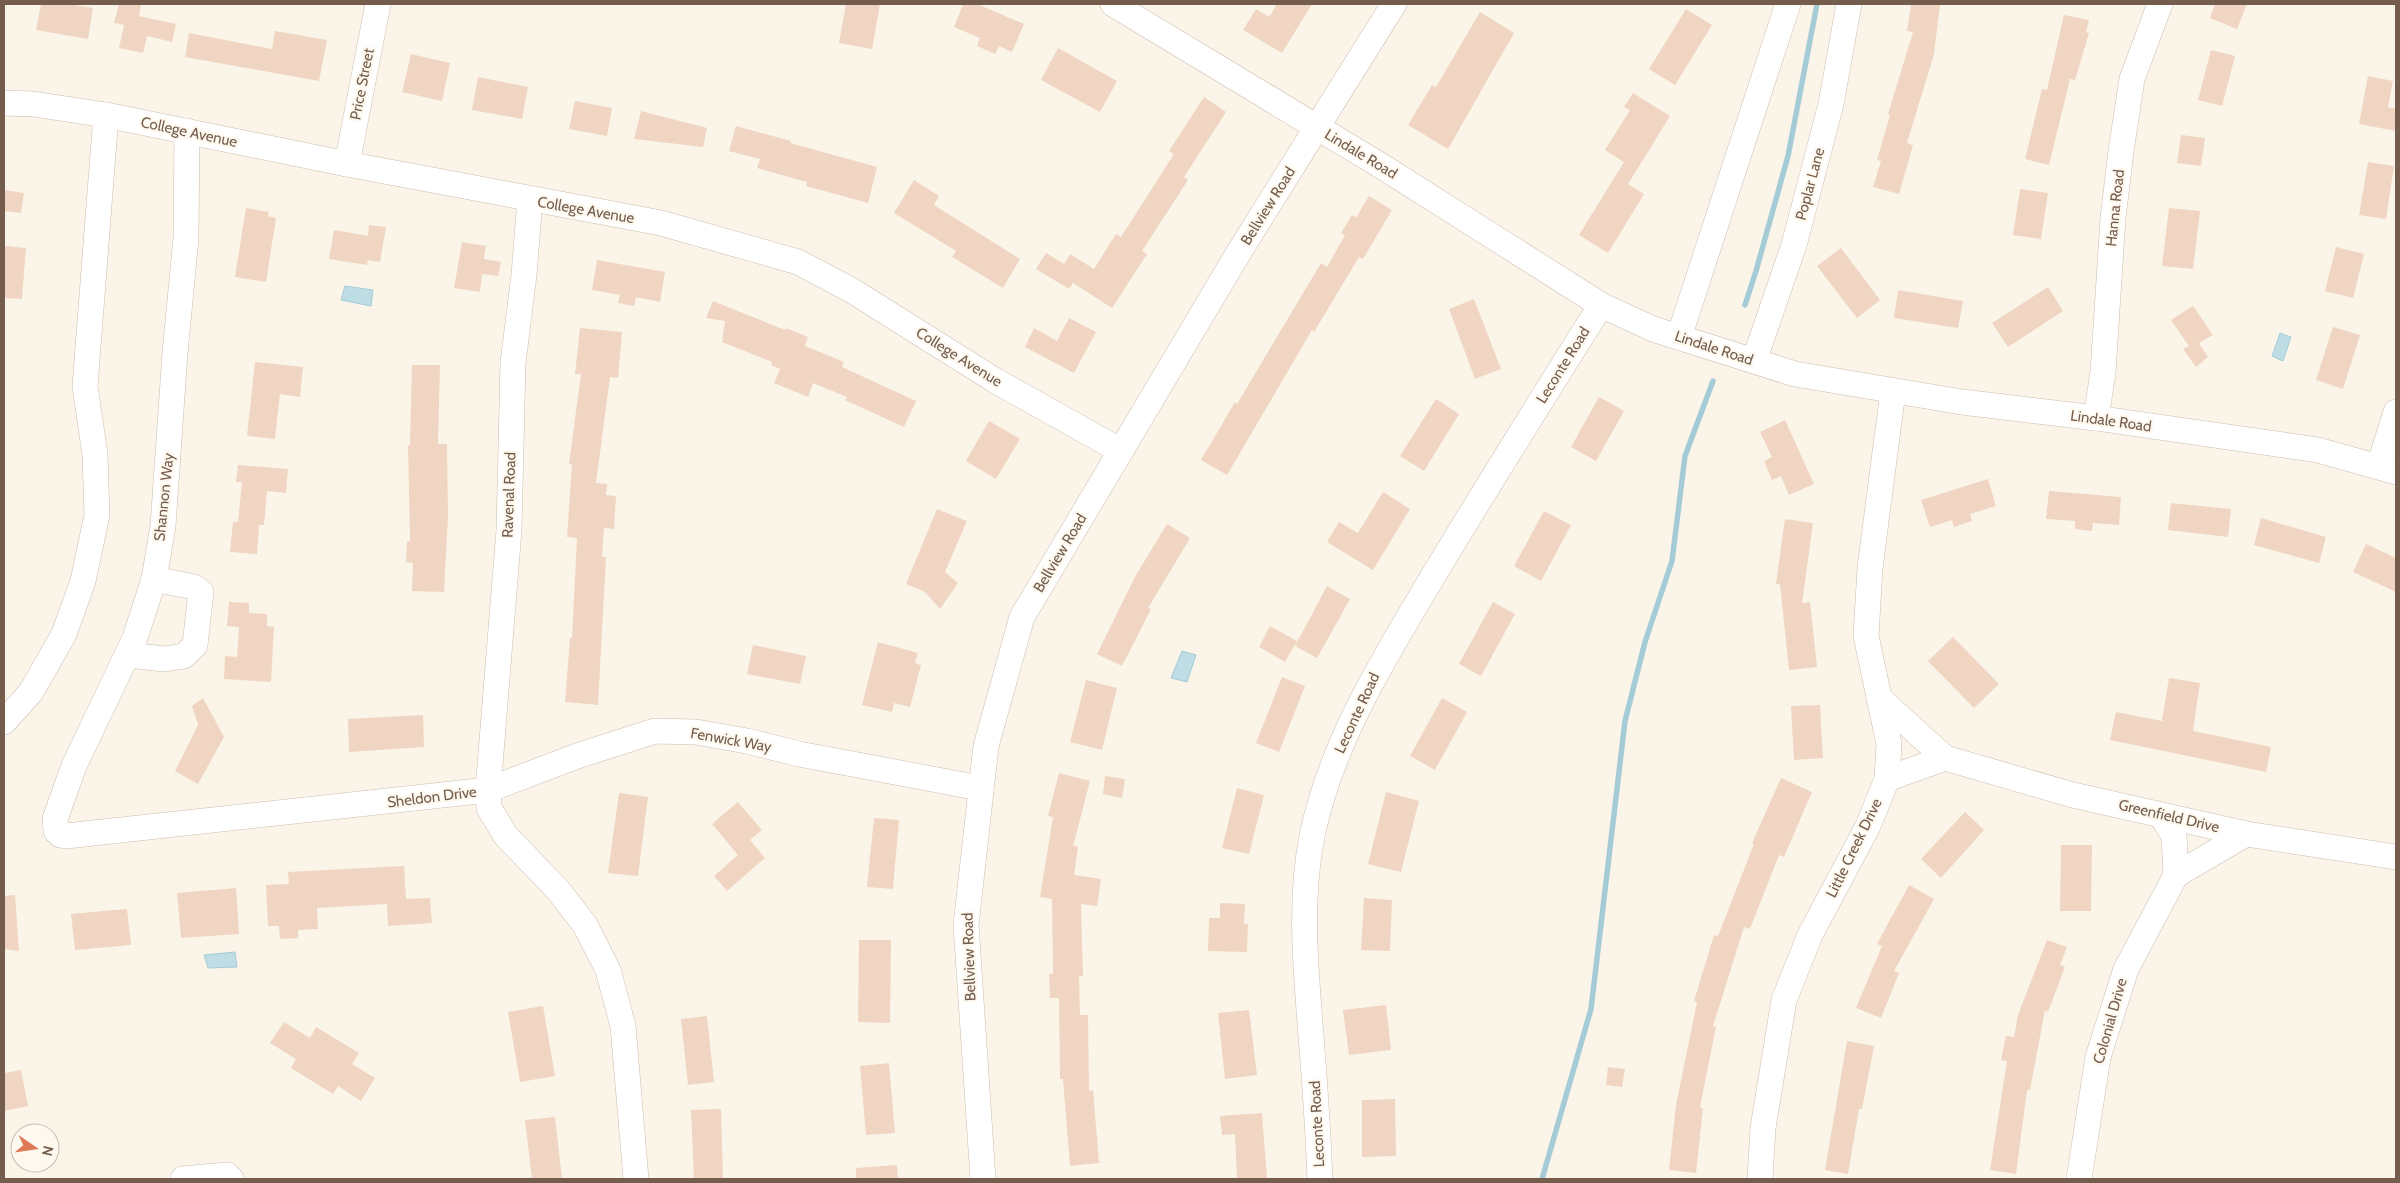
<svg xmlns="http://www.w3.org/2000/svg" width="2400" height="1183" viewBox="0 0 2400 1183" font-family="Cabin,sans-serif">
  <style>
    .water { fill: #bedde4; stroke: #a5ccd6 }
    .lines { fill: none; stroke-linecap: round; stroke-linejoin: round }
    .stream { stroke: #a5ccd6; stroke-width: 5.5 }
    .building { fill: #efd5c2 }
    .minor-casing { stroke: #cdbdaf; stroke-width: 26 }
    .minor { stroke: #fff; stroke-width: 25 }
    .labels { text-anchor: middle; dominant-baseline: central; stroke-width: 4.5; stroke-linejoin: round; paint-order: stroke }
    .street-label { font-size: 15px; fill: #755d4e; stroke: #fef9ef }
  </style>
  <rect width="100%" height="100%" fill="#fbf5e9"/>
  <g class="water">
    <polygon points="345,286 373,290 371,306 341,300"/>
    <polygon points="2280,333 2291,337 2283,361 2272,356"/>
    <polygon points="1182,651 1196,655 1187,682 1171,678"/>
    <polygon points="235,952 237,967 208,968 204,955"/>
  </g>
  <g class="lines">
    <g class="stream">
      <polyline points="1745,305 1756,271 1788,156 1817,4"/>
      <polyline points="1542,1179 1591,1009 1625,721 1645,642 1672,561 1685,456 1713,381"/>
    </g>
  </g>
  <g class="building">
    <polygon points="41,4 68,4 93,8 88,39 36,30"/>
    <polygon points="119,4 141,4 139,16 176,24 172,42 147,36 143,53 119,48 124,25 114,23"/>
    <polygon points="846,4 880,4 872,49 839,43"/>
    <polygon points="963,4 977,4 1024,24 1012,52 999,46 995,54 977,46 980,38 954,27"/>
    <polygon points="1277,4 1312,4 1282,53 1243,30 1256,9 1269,17"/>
    <polygon points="1911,4 1940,4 1934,54 1907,143 1913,145 1899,194 1873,187 1881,161 1877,160 1890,115 1888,114 1913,32 1907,31"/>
    <polygon points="2215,4 2247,4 2237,29 2210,18"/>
    <polygon points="1686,9 1712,25 1675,85 1649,69"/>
    <polygon points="1480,12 1514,33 1448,149 1408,125 1432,85 1436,87"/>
    <polygon points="2064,15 2089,20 2086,32 2089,33 2075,80 2070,79 2049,165 2025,159 2042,89 2047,90"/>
    <polygon points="275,31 327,40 319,81 185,57 189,33 272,49"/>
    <polygon points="1058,48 1117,81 1100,112 1041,80"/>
    <polygon points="2211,50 2235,56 2222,106 2198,100"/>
    <polygon points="411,54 450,63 442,101 402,92"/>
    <polygon points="2368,76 2393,81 2388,107 2396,109 2396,131 2359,124"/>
    <polygon points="478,77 528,87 522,119 472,110"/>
    <polygon points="1633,93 1670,116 1628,184 1644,194 1608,253 1579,235 1624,162 1605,150 1630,110 1624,107"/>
    <polygon points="1204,97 1226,112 1184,177 1188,180 1142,251 1147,254 1112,308 1073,283 1069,289 1036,269 1046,253 1064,264 1070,254 1094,269 1116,234 1121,237 1174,154 1169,151"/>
    <polygon points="575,101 612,108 607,136 569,129"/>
    <polygon points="641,111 707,128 703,147 634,139"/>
    <polygon points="736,126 791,141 790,143 877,167 868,203 806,186 807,182 757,168 760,159 729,151"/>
    <polygon points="2181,135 2205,138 2201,166 2177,163"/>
    <polygon points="2368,162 2394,166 2386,219 2359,215"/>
    <polygon points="914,180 939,196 934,205 1020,259 1003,288 952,257 956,251 894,213"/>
    <polygon points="2020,189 2048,193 2041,239 2013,235"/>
    <polygon points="4,190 24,193 21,213 4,211"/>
    <polygon points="1369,196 1392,210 1363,259 1359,257 1314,332 1312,330 1227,475 1201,460 1235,402 1237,404 1321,263 1327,267 1345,235 1341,233 1352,215 1356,218"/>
    <polygon points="246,208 269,212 268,216 276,218 266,282 235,277"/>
    <polygon points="2169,208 2200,211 2193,269 2162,266"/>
    <polygon points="369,225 386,227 380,262 368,260 367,265 329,259 334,230 368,236"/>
    <polygon points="462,242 486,246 484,259 501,262 498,276 482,274 480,292 454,288"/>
    <polygon points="4,246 26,248 22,299 4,298"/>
    <polygon points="2336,247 2364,254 2353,298 2325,291"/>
    <polygon points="1841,248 1880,300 1857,318 1817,266"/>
    <polygon points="597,260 665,272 660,302 636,297 634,306 618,303 620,295 592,290"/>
    <polygon points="2048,287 2063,311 2008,347 1992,323"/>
    <polygon points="1898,290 1963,301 1958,328 1894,318"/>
    <polygon points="1474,299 1501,369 1475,379 1449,309"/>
    <polygon points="713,301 785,330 786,328 808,337 805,346 844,362 842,367 916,401 904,427 845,400 847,397 813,383 808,397 774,383 780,369 771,365 772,362 722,342 725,321 706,318"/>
    <polygon points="2193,306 2213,335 2199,343 2208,357 2196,367 2183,349 2189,346 2171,320"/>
    <polygon points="1069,318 1096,332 1074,373 1025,347 1034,328 1057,341"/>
    <polygon points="2333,327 2360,335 2343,389 2316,380"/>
    <polygon points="580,328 622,332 618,378 610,377 596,483 607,484 606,495 616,496 614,529 604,528 602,557 606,557 598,705 565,702 570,638 572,638 577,538 567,537 572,464 569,464 581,374 575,374"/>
    <polygon points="255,362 303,367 300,397 280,394 275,439 247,436"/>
    <polygon points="412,365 440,365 438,444 447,444 448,517 444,592 412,591 413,563 406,562 407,541 410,541 408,445 410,445"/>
    <polygon points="1599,397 1624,411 1596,461 1571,447"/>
    <polygon points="1436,399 1459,414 1424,471 1400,456"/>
    <polygon points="1785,420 1814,484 1789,495 1781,476 1772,480 1764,461 1772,457 1760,432"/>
    <polygon points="989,421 1020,439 996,479 966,461"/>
    <polygon points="238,465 288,469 286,493 267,491 264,525 259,525 257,554 230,552 233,522 238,522 242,482 236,482"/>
    <polygon points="1988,479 1996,506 1970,514 1972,521 1954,527 1952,520 1930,527 1921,500"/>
    <polygon points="2049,491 2121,497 2119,525 2093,523 2092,531 2075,529 2075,521 2046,519"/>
    <polygon points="1383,492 1410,509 1373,570 1327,542 1339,522 1358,533"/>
    <polygon points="2171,503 2231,509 2228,537 2168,530"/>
    <polygon points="937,509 967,521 945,572 958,583 940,609 925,592 906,584"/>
    <polygon points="1544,511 1571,525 1541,581 1514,566"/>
    <polygon points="2261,518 2326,537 2319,563 2254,545"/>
    <polygon points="1785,519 1813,523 1802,603 1810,602 1817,667 1789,670 1780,584 1776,584"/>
    <polygon points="1167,524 1190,538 1148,608 1151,609 1122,666 1097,654 1136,575"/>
    <polygon points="2366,544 2396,558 2396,592 2353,572"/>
    <polygon points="1327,586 1350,599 1317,658 1295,646"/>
    <polygon points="229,602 249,603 249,613 267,614 267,626 274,627 271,682 224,679 225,656 237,657 239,627 227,626"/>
    <polygon points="1493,602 1515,614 1481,676 1459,664"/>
    <polygon points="1270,626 1297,641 1285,662 1259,647"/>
    <polygon points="1953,637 1999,684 1974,708 1928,661"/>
    <polygon points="878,642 918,653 915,663 921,665 910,707 894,703 892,712 862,705"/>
    <polygon points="753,645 806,656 800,684 747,674"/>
    <polygon points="1282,677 1305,686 1279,752 1256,743"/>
    <polygon points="2169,678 2200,683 2193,731 2271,747 2266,772 2110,740 2116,712 2162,721"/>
    <polygon points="1086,680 1117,688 1102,750 1070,742"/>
    <polygon points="203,698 224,737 198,784 175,771 198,725 192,706"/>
    <polygon points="1442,698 1467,712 1435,770 1410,756"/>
    <polygon points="1820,705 1823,758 1794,760 1791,706"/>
    <polygon points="423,715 424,747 349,752 348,719"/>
    <polygon points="1059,773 1090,781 1073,846 1078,846 1074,875 1101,879 1097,906 1081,904 1083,976 1079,976 1080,1015 1088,1015 1089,1091 1093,1090 1099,1163 1070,1166 1063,1079 1060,1079 1059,998 1050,998 1049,974 1053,974 1052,899 1040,897 1053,817 1048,816"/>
    <polygon points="1105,776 1125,779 1122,798 1103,794"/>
    <polygon points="1781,778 1812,792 1784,857 1779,855 1750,929 1744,927 1713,1026 1716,1027 1700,1107 1703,1108 1696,1173 1669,1170 1676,1105 1697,1002 1694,1001 1714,935 1718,936 1754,844 1752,843"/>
    <polygon points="1237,788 1264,795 1249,854 1222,848"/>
    <polygon points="1386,792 1419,801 1401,872 1368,864"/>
    <polygon points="619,793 648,797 638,876 608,873"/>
    <polygon points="738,802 762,830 750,840 765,858 727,891 714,876 738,855 712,824"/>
    <polygon points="1965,812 1984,830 1941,878 1921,859"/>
    <polygon points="874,818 899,820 893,889 867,887"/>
    <polygon points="2061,845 2092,845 2091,911 2060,911"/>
    <polygon points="404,866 406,899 430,898 432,923 388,926 387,904 317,908 318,929 298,930 298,938 280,939 279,926 268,926 266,885 289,884 288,872"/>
    <polygon points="1909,885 1934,899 1894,971 1899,973 1881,1018 1856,1008 1882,946 1877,944"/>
    <polygon points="236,888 239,934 181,938 177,893"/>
    <polygon points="15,895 19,951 4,949 4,896"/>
    <polygon points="1364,898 1392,900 1390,951 1361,950"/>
    <polygon points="1220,903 1245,904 1244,924 1248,924 1247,952 1208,951 1209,918 1220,918"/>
    <polygon points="127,909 131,945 75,950 71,914"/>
    <polygon points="859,940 891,940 890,1023 858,1022"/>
    <polygon points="2047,940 2067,947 2060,965 2065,967 2048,1012 2045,1010 2030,1090 2027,1090 2016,1174 1990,1170 2007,1061 2001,1060 2006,1036 2014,1037 2018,1015"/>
    <polygon points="1386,1005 1391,1050 1349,1055 1343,1010"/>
    <polygon points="543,1006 555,1076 520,1082 508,1012"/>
    <polygon points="1249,1010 1257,1075 1225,1079 1218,1013"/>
    <polygon points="707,1016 714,1082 688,1085 681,1019"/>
    <polygon points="284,1022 310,1038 316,1027 359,1053 352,1064 375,1078 361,1101 338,1086 333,1094 291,1068 296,1059 270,1043"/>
    <polygon points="1847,1041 1874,1046 1862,1109 1859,1109 1848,1174 1825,1170"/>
    <polygon points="889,1063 895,1133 866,1135 860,1066"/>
    <polygon points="1608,1067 1625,1069 1622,1087 1606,1085"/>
    <polygon points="21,1070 28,1106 4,1111 4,1073"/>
    <polygon points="1395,1099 1396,1156 1362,1157 1362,1100"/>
    <polygon points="721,1109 723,1179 694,1179 691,1110"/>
    <polygon points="1262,1113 1267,1179 1237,1179 1235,1134 1222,1135 1220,1116"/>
    <polygon points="555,1117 562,1179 532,1179 525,1120"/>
    <polygon points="897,1165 898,1179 856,1179 856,1168"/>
  </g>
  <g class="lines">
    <defs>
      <g id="minor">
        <polyline points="1113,4 1383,167 1601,305 1653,329 1795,374 1962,402 2096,418 2318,450 2396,472"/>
        <polyline points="4,103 33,104 106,115 347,164 661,223 798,262 851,290 996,381 1121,451"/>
        <polyline points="187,131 186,238 175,353 163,526 154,579 135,638 74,766 55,819 56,831 60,835 66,836 488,790 577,756 655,731 696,732 747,741 799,754 980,788"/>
        <polyline points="347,164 378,4"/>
        <polyline points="530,199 524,275 513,363 509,530 488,790 489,808 506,836 558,890 585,925 608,970 623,1026 636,1179"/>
        <polyline points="1679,337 1788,4"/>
        <polyline points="1754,361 1794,245 1831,104 1849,4"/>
        <polyline points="2096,418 2103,372 2113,218 2121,151 2132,79 2160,4"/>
        <polyline points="2379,466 2396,412"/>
        <polyline points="127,655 165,659 184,656 195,645 201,592 194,587 154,579"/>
        <polyline points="1879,698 1945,758 2073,795 2246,834 2396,857"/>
        <polyline points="4,722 31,692 64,634 83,581 97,515 95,455 85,386 106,115"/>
        <polyline points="1887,779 1945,758"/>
        <polyline points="2176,875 2246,834"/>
        <polyline points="183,1179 227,1175 231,1179"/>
        <polyline points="983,1179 966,925 986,746 1022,617 1239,252 1394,4"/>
        <path d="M1320 1179C1318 1131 1315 1084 1311 1036 1306 970 1299 902 1312 836 1332 740 1385 657 1435 573 1489 483 1545 394 1601 305"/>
        <polyline points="1760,1179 1763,1128 1784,1000 1810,935 1868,826 1887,779 1889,744 1866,636 1870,568 1893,391"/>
        <polyline points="2079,1179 2098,1057 2126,969 2176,875 2174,836 2161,815"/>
      </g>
    </defs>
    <use href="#minor" class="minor-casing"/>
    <use href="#minor" class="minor"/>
  </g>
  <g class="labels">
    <g class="street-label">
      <text transform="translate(362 84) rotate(-79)">Price Street</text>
      <text transform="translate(189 132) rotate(12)">College Avenue</text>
      <text transform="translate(1361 154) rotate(31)">Lindale Road</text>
      <text transform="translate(1810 184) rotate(-75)">Poplar Lane</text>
      <text transform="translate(1268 206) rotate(-58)">Bellview Road</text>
      <text transform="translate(2115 208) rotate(-84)">Hanna Road</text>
      <text transform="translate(586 210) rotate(10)">College Avenue</text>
      <text transform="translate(1714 348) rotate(18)">Lindale Road</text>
      <text transform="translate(959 357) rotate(32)">College Avenue</text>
      <text transform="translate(1563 365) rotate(-58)">Leconte Road</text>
      <text transform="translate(2111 421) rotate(8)">Lindale Road</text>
      <text transform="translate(509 495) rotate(-88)">Ravenal Road</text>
      <text transform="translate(164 497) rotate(-84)">Shannon Way</text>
      <text transform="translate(1060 553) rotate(-59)">Bellview Road</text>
      <text transform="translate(1357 713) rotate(-65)">Leconte Road</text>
      <text transform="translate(731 740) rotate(10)">Fenwick Way</text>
      <text transform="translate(432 797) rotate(-7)">Sheldon Drive</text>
      <text transform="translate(2169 816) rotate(13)">Greenfield Drive</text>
      <text transform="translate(1854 848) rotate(-64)">Little Creek Drive</text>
      <text transform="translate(969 957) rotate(-92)">Bellview Road</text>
      <text transform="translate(2110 1021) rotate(-74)">Colonial Drive</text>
      <text transform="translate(1317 1124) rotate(-93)">Leconte Road</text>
    </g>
  </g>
  <rect width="2400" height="1183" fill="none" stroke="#755d4e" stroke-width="10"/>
  <g transform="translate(35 1148) rotate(103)"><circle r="24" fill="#fef9ef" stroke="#c7bbaf"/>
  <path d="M0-4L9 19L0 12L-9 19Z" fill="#de7855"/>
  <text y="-8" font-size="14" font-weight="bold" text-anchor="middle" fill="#755d4e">N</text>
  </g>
</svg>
